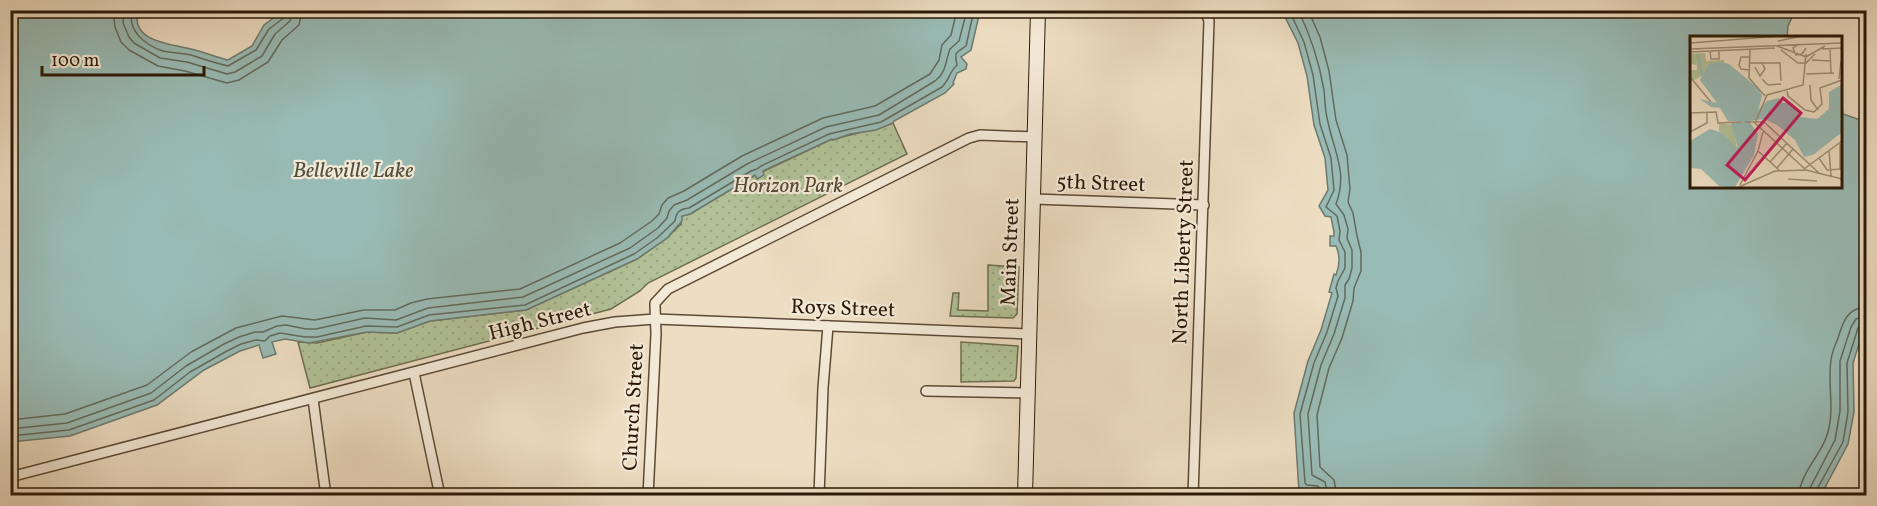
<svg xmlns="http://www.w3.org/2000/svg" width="1877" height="506" viewBox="0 0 1877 506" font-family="Vollkorn,serif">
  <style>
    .park { fill: url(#park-dots); stroke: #6e6e4f; stroke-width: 1.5 }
    .water { fill: #99bbb5; stroke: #6d7a6f; stroke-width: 1.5 }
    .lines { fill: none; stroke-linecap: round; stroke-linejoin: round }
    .shore { stroke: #626a5e; stroke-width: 1.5 }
    .minor-casing { stroke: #5c4a35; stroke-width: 12 }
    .secondary-casing { stroke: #2b1906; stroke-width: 16 }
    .minor { stroke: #f3e9d7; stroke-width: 9 }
    .secondary { stroke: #f3e9d7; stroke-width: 14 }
    .labels { text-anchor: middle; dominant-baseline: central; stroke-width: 4.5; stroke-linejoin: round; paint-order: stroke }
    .street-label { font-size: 21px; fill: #2b1906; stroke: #f3e9d7 }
    .park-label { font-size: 21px; font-style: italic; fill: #544c32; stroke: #f3e9d7 }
    .water-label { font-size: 22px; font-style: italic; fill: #525243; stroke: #f3e9d7 }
    .inset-river { fill: none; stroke: #99bbb5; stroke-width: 3 }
    .inset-road { fill: none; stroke: #9f8f77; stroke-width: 1.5 }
    .view { fill: #c2185b; fill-opacity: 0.15; stroke: #c2185b; stroke-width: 3 }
    .inset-edge { fill: none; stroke: #2b1906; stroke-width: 3 }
  </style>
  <defs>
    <pattern id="park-dots" width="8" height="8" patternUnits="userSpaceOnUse" patternTransform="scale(1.5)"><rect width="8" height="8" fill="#b2c298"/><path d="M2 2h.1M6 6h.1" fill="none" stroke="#99a682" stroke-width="1.8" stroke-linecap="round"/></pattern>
  </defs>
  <rect width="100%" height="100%" fill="#edddc2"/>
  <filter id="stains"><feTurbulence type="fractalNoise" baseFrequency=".00333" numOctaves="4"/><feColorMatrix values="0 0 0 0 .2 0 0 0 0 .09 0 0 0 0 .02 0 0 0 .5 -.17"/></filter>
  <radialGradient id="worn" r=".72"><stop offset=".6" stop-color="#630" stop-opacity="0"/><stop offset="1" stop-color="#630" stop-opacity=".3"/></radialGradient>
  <g class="park">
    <path d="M893 123 907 154 648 283 640 291 611 309 310 388 298 342 317 343 367 332 397 333 430 321 526 310 637 259 667 238 681 224V216L690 214 755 175 757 179 762 172 832 139 833 140C853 133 873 131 893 123Z"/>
    <polygon points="988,265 1019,267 1017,314 1013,318 950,316 953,293 959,293 958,310 988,311"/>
    <polygon points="961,342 1018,346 1016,378 1014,381 961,382"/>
  </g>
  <g class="water">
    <path d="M10 11H138C130 42 171 44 191 49 204 52 216 57 228 60L252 46 264 25 283 11H980L971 50 961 57 967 64 966 69 957 73 953 83 954 84 945 93 894 121 893 123 876 130 850 134 833 140 832 139 763 171 764 175 757 179 755 175 690 214 682 216V221L667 238 637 259 526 310 430 321 397 333 367 332 309 343 285 339 272 342 276 354 263 358 259 345 240 351 204 370 157 405 70 436 11 442Z"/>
    <path d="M1282 11H1795L1788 26 1787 37 1691 38V186H1840V96L1843 114 1866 122 1865 325 1853 363 1854 412 1848 444 1821 495 1315 496 1314 490 1299 492 1294 413 1308 361 1321 330 1332 293 1329 292 1334 274 1336 275C1340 265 1340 255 1336 246H1330V236H1334V232L1331 217 1325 216 1319 206 1328 190 1325 158 1314 125 1307 76 1298 43Z"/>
  </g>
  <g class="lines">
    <g class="shore">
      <polyline points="115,10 114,19 115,27 121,42 129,50 158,66 185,71 227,83 239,80 268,62 282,40 299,25 302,10"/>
      <polyline points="124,10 123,23 129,37 134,43 160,58 187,62 227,74 235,72 262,56 275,34 290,21 293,10"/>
      <path d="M132 10C127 31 145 45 163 51 172 53 182 53 191 55 203 59 215 63 228 66L256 50 269 29 285 17 286 10"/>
      <polyline points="1289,10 1304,42 1313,75 1320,124 1331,158 1334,190 1326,207 1337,216 1340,231 1339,240 1345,252 1345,268 1338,281 1336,288 1338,296 1327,332 1314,363 1300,414 1305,483 1307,485 1318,486 1321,496"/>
      <path d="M1298 10C1311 36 1319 62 1324 90 1325 101 1325 112 1328 122 1334 152 1348 172 1336 204L1344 215 1348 229 1347 238 1352 250V268L1349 279 1345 285V298L1334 334 1321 365 1308 414 1312 475 1325 482 1328 496"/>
      <polyline points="1308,10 1320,37 1329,71 1336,120 1347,155 1350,189 1348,202 1353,213 1357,236 1361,252 1361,271 1354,288 1353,301 1342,338 1329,368 1317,415 1320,467 1334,480 1337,496"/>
      <polyline points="10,420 65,414 147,385 191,352 236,328 282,316 315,320 364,310 395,310 411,303 427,299 520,289 620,243 652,221 659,214 662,205 668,198 684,191 742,156 823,118 875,106 930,74 939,60 942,45 951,35 957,10"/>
      <path d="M10 429 67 423 151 393 186 366 224 344 239 337 255 332H263L277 326 286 325 306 329H316L365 318 396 320 428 308 523 297 630 248 658 228 667 218 669 211 674 205 687 200 747 164 826 127 879 115 935 81C947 72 945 61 950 49L959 41 967 10"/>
      <path d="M10 436 69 430 154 400 190 372 227 351 241 344 256 340 265 341 270 336 280 333 305 337H317L366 326 397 327 429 315 525 305 634 254 657 238 675 221C676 212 680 209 689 208L751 171 757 169 761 166 829 134 881 122 942 87C949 80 950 71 957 65 954 52 956 53 966 46L974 10"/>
      <path d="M1799 496C1800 474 1819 457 1826 438 1836 412 1827 385 1831 360 1832 352 1835 345 1838 338 1843 322 1847 308 1866 307"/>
      <polyline points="1808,496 1810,488 1835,440 1840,411 1840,361 1851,327 1856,319 1866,316"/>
      <polyline points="1816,496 1816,491 1843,442 1848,412 1847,363 1858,328 1862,325 1866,324"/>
    </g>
    <defs>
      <g id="minor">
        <polyline points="1034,199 1204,205"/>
        <polyline points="414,373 440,496"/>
        <polyline points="926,391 1028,393"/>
        <polyline points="313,399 326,496"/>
        <polyline points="10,477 583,328 615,322 655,319 1030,334"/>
        <polyline points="648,496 656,334 655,306 655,303 668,289 969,138 980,135 1035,137"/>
        <polyline points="819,496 823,388 828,326"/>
        <polyline points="1193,496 1209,21 1205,10"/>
      </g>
      <polyline id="secondary" points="1025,496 1038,10"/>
    </defs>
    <use href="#minor" class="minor-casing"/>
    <use href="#secondary" class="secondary-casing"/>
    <use href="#minor" class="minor"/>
    <use href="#secondary" class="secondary"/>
  </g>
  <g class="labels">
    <g class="street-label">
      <text transform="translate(1101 184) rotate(2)">5th Street</text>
      <text transform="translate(1011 252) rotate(-88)">Main Street</text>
      <text transform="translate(1184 252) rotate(-88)">North Liberty Street</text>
      <text transform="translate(843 309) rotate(2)">Roys Street</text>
      <text transform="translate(540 322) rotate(-14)">High Street</text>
      <text transform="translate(634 407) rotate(-87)">Church Street</text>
    </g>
    <g class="park-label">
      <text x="788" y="186">Horizon Park</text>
    </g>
    <g class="water-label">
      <text x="353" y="171">Belleville Lake</text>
    </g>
  </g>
  <g transform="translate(1690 36)">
    <rect width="152" height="152" fill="#edddc2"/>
    <path d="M15 17 16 25 34 24V29L0 46V34H7V29L0 28V18Z" fill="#b2c298"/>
    <path d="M29 87 43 89 47 113 29 95Z" fill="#b2c298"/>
    <path d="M30 26 39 28 69 53 72 60 68 74 77 65 89 62 92 67H100L111 81 127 83 139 73V56L151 49V97L123 119 114 121 105 104 87 89 74 83 59 85 68 98 64 119 45 151 29 150 11 133 0 132V105L20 93 30 96 48 112 41 87 51 85H38L30 72 21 71 10 63 27 67 10 44 19 28Z" fill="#99bbb5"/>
    <path class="inset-river" d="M8 18 12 40"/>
    <path class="inset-road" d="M88 5 112 0M0 7 91 0M109 8 103 12 106 19 112 18 116 12M87 10 116 21 135 10M140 12 141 37M0 13 152 7M132 13 152 12M60 14 59 42 75 60M91 14 108 27H116L125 18M20 15 21 23H29V15M0 16 85 12M116 18 113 49 77 59 65 87 116 134M122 24 141 25M59 27H90L91 45M65 31 70 40 75 33 72 27M59 34 51 33 49 29 51 21H60M116 38 144 37M0 41 21 66M72 43 78 49 91 48M149 43 151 25M120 49 121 64 128 74M97 55 98 60 115 74 124 76 132 68 130 52 152 44M0 77 26 76 28 87 51 86M1 77V96M55 86H74L129 137M0 96 17 87V77M150 108V133M139 114 141 140M68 115 89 134M129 122 137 134 152 133M80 126 97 107M87 132 103 113M114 133 152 105M116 134 152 143M98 143 127 145M50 149 68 115 73 96M49 151 85 135 116 134"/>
    <path class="view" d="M93 62 111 77 55 144 37 129Z"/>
    <rect width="152" height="152" class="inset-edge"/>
  </g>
  <rect width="1877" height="506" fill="none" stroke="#edddc2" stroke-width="36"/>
  <rect x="12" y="12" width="1853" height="482" fill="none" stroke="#2b1906" stroke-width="3"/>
  <rect x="18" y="18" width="1841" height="470" fill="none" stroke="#2b1906" stroke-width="1.5"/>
  <path d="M42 66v9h162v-9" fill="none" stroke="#2b1906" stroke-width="3"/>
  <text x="51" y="66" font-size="18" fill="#2b1906" stroke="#f3e9d7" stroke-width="4.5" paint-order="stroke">100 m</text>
  <rect width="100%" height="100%" filter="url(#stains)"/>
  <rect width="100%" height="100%" fill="url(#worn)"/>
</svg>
